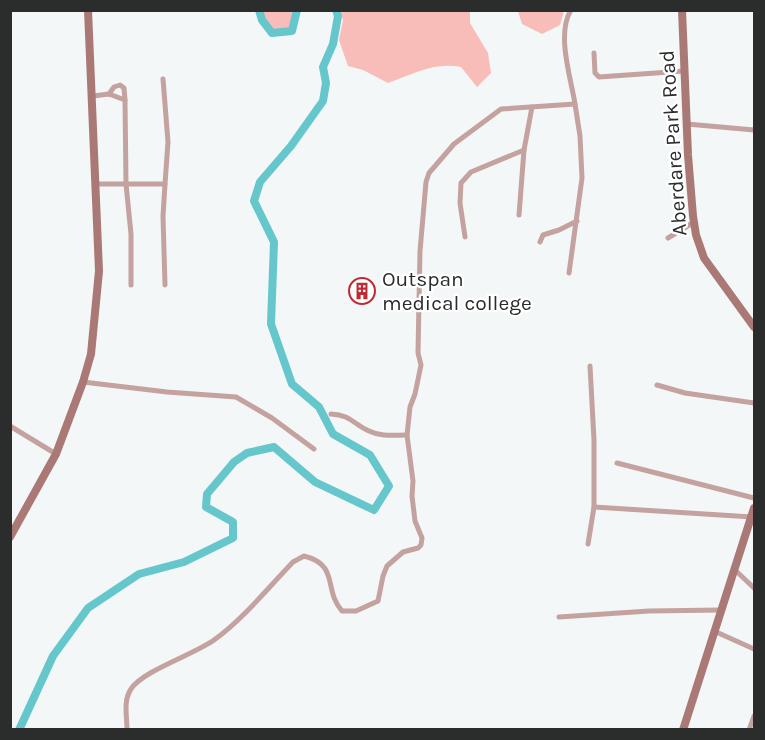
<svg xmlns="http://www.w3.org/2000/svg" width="765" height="740" viewBox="0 0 765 740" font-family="Karla,sans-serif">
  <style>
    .green { fill: #f8bdb9 }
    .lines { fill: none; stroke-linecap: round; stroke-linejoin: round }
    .river { stroke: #65c7cc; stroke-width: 8 }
    .street { stroke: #c4a29f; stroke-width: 5 }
    .secondary { stroke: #aa7975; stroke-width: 8 }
    .labels { text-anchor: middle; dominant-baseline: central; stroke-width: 4.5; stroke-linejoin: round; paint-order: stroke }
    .street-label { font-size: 21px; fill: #2b2c2c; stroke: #fff }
    .poi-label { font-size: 21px; fill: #2b2c2c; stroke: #fff; text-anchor: start }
  </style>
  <rect width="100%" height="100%" fill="#f3f7f7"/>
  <g class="green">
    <polygon points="259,11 297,11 292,31 272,33 262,20"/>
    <path d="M340 11H470V23L488 53 491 73 477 87 461 67C433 62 414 74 388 83L363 70 348 66 339 40 343 20Z"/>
    <polygon points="518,11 518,10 564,11 560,25 542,34 522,24"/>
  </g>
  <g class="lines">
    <g class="river">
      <polyline points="259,10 262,20 272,33 292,31 297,10"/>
      <polyline points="19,730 53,656 88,608 139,574 184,562 233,538 233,522 206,507 207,494 234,462 247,453 274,447 315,482 374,510 389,486 370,455 333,434 319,407 292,384 271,324 274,242 254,201 260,182 291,146 323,101 326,83 323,67 333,44 338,16 336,10"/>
    </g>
    <g class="street">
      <polyline points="594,53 595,73 599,77 684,71"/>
      <polyline points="109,94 114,87 120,85 124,88 125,100"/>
      <polyline points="93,96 109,94 125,100 126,184 131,234 131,285"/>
      <polyline points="687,124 754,130"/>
      <polyline points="96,184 165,184 168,142 163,79"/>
      <polyline points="165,184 163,216 165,285"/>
      <polyline points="519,215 524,150 532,107"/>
      <polyline points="465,237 460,203 461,183 471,172 524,150"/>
      <polyline points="668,238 694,222"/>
      <polyline points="540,242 543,235 559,230 577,221"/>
      <polyline points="569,273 582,178 580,136 575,104"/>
      <polyline points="83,382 167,392 236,397 272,418 314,449"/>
      <polyline points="657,385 685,393 754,403"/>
      <path d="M331 414C351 415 353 424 369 431 381 437 394 435 407 435"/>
      <polyline points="10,426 56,454"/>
      <polyline points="617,463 754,498"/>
      <polyline points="594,507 752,517"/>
      <polyline points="588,544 594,507 594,440 590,366"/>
      <polyline points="735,570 754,588"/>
      <polyline points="559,617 649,611 721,610"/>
      <polyline points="714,631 754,649"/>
      <path d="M127 730C127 716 123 701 131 689 142 671 195 654 214 640 242 620 269 587 293 562L304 556C340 565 323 590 342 611H356L378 601 383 576 387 566 403 552 418 548 421 545 422 538 415 521 412 496 413 481 407 435 410 407 415 394 421 365 418 353 420 251 426 182 429 173 454 144 501 109 575 104C571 78 556 34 571 10"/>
      <polyline points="749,730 754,716"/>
    </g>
    <g class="secondary">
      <polyline points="682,10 688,155 693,216 696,235 704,258 754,327"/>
      <polyline points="10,537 56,454 83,382 91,354 99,271 88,10"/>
      <polyline points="683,730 754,508"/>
    </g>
  </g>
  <defs>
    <symbol id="building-ring" viewBox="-11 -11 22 22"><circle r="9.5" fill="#fff" stroke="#bc2c34" stroke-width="1.5"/><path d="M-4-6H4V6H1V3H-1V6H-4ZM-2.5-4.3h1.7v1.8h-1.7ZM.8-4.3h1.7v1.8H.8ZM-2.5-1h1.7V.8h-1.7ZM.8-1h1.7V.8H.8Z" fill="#bc2c34"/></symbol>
  </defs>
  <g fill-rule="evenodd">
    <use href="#building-ring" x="347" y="276" width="30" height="30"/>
  </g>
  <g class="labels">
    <g class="street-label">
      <text transform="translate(673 143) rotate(-94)">Aberdare Park Road</text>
    </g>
    <g class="poi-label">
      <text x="382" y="279">Outspan<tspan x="382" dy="24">medical college</tspan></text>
    </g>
  </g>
  <rect width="765" height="740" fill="none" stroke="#2b2c2c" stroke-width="24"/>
</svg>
